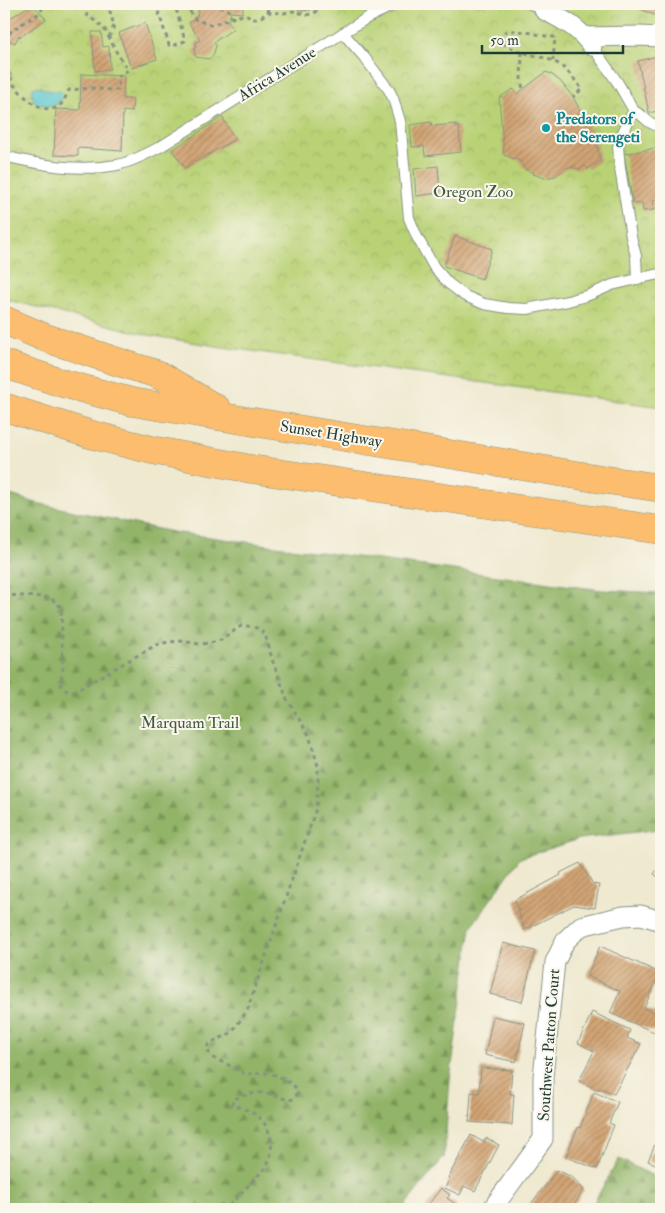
<svg xmlns="http://www.w3.org/2000/svg" width="665" height="1213" viewBox="0 0 665 1213" font-family="'IM FELL Double Pica',serif">
  <style>
    .forest { fill: url(#forest-firs); stroke: #58784e }
    .park { fill: url(#park-crowns); stroke: #6c8855 }
    .water { fill: #59c6cd; stroke: #3c8280 }
    .building { fill: url(#building-hatch) }
    .lines { fill: none; stroke-linecap: round; stroke-linejoin: round }
    .lane-casing { stroke: #879382; stroke-width: 12 }
    .street-casing { stroke: #879382; stroke-width: 21 }
    .highway-casing { stroke: #879382; stroke-width: 29 }
    .path { stroke: #879382; stroke-width: 3; stroke-dasharray: 4 4; stroke-linecap: butt }
    .lane { stroke: #fff; stroke-width: 10 }
    .street { stroke: #fff; stroke-width: 19 }
    .highway { stroke: #fcbd6e; stroke-width: 28 }
    .culture-dot { fill: #0f9aa8; stroke: #fbf7ec; stroke-width: 2 }
    .labels { text-anchor: middle; dominant-baseline: central; stroke-width: 4; stroke-linejoin: round; paint-order: stroke }
    .street-label { font-size: 16px; fill: #1f3d34; stroke: #fbf7ec }
    .culture-label { font-size: 16px; font-weight: bold; fill: #0d838f; stroke: #fbf7ec; text-anchor: start }
    .park-label { font-size: 16px; fill: #3e5b41; stroke: #fbf7ec }
  </style>
  <defs>
    <pattern id="forest-firs" width="22" height="20" patternUnits="userSpaceOnUse" patternTransform="scale(1.25)"><rect width="22" height="20" fill="#92b467"/><path d="M5 1l3.5 6h-7zM16 11l3.5 6h-7z" fill="#779456"/></pattern>
    <pattern id="park-crowns" width="20" height="18" patternUnits="userSpaceOnUse" patternTransform="scale(1.25)"><rect width="20" height="18" fill="#b9d276"/><path d="M2 6a3 3 0 1 1 6 0M12 15a3 3 0 1 1 6 0" fill="none" stroke="#9fb567"/></pattern>
    <pattern id="building-hatch" width="6" height="6" patternUnits="userSpaceOnUse" patternTransform="scale(1.25)"><rect width="6" height="6" fill="#d2a475"/><path d="M-1 1l2-2M0 6l6-6M5 7l2-2" fill="none" stroke="#aa8761"/></pattern>
  </defs>
  <rect width="100%" height="100%" fill="#fbf7ec"/>
  <filter id="ink" filterUnits="userSpaceOnUse"><feTurbulence type="fractalNoise" baseFrequency=".02" numOctaves="2"/><feDisplacementMap in="SourceGraphic" scale="10" xChannelSelector="R" yChannelSelector="G"/><feConvolveMatrix kernelMatrix="1 2 1 2 8 2 1 2 1" color-interpolation-filters="sRGB"/></filter>
  <filter id="wash" filterUnits="userSpaceOnUse"><feTurbulence type="fractalNoise" baseFrequency=".0096" numOctaves="4" result="noise"/><feDisplacementMap in="SourceGraphic" scale="20" xChannelSelector="R" yChannelSelector="G"/><feGaussianBlur stdDeviation="1.12" result="paint"/><feColorMatrix in="noise" values="0 0 0 0 0 0 0 0 0 0 0 0 0 0 0 0 0 1.4 0 .05"/><feComposite in="paint" operator="in"/></filter>
  <g filter="url(#wash)">
    <rect width="100%" height="100%" fill="#efe9d0"/>
    <g class="forest">
      <polygon points="4,493 36,503 172,532 601,590 661,593 661,829 579,839 520,858 471,927 450,1079 444,1157 402,1209 4,1209"/>
      <polygon points="619,1159 661,1180 661,1209 590,1209"/>
    </g>
    <polygon class="park" points="4,4 661,4 661,407 222,347 148,335 4,299"/>
    <path class="water" d="M37 86 50 91H60L62 94 60 102 57 104 47 106C42 103 40 104 35 102L32 96V89Z"/>
    <g id="blocks">
      <g class="building">
        <polygon points="32,4 46,19 20,37 19,35 15,43 4,38 4,17 9,19"/>
        <polygon points="188,4 244,4 242,13 231,12 228,21 233,29 214,42 216,46 213,56 209,59 196,57 194,53 196,42 200,40 189,23 197,16 199,7"/>
        <polygon points="294,4 312,4 311,10 299,11 298,8"/>
        <polygon points="628,4 661,4 661,18 638,8"/>
        <polygon points="145,23 157,59 131,68 119,33"/>
        <polygon points="92,32 101,32 103,47 109,46 110,69 95,71"/>
        <polygon points="661,55 661,110 649,113 638,61"/>
        <polygon points="4,60 13,79 4,83"/>
        <polygon points="546,72 551,74 560,81 573,97 593,134 597,144 600,161 588,169 585,166 580,169 568,167 555,176 545,178 533,174 534,172 526,170 520,161 504,155 499,98 513,89 517,94"/>
        <polygon points="81,74 124,76 123,99 133,99 132,112 123,111 122,151 78,148 78,156 54,155 56,109 80,110"/>
        <polygon points="222,117 235,139 185,168 172,150"/>
        <polygon points="431,122 432,126 456,124 456,127 459,127 461,152 425,156 424,146 412,147 410,125"/>
        <polygon points="661,147 661,199 653,201 654,210 643,211 642,203 633,204 624,154"/>
        <polygon points="438,166 440,193 416,196 414,169"/>
        <polygon points="455,236 492,249 482,279 444,266"/>
        <polygon points="580,863 593,884 599,885 595,908 574,905 524,930 515,900 561,875 560,873"/>
        <polygon points="661,864 661,879 654,874"/>
        <polygon points="503,943 535,951 522,1002 490,994"/>
        <polygon points="600,946 660,973 644,1008 661,1015 661,1035 610,1013 620,991 587,976"/>
        <polygon points="592,1012 630,1030 627,1038 641,1044 614,1094 603,1089 596,1089 579,1081 594,1051 578,1043"/>
        <polygon points="493,1016 525,1023 516,1062 485,1055"/>
        <polygon points="481,1068 512,1070 510,1094 514,1094 512,1125 469,1122 471,1092 479,1093"/>
        <polygon points="594,1092 618,1102 609,1123 614,1125 597,1169 566,1157 578,1127 580,1128"/>
        <polygon points="661,1130 661,1166 648,1161"/>
        <polygon points="471,1135 483,1142 486,1138 499,1145 475,1191 464,1186 460,1195 445,1188 450,1178 448,1178"/>
        <polygon points="557,1170 572,1177 584,1190 571,1209 527,1209"/>
        <polygon points="441,1188 450,1195 447,1198 457,1205 454,1209 425,1209"/>
      </g>
    </g>
  </g>
  <g filter="url(#ink)">
    <use href="#blocks" fill-opacity="0" stroke="#879382" stroke-width="1"/>
    <g class="lines">
      <defs>
        <g id="lane">
          <polyline points="531,4 544,10"/>
          <polyline points="343,33 364,57 389,90 393,98 400,121 409,218 417,237 434,267 448,283 465,296 484,304 508,308 527,309 568,301 589,295 612,285 654,275 661,274"/>
          <polyline points="594,49 618,83 634,111 641,115 649,122 661,128"/>
          <polyline points="634,111 624,130 618,147 620,168 631,237 636,256 637,279"/>
          <path d="M4 156C40 165 79 172 117 165 132 162 146 154 160 147L367 18 396 4"/>
        </g>
        <g id="street">
          <path d="M544 10C564 20 579 28 592 46"/>
          <polyline points="585,37 639,36 661,37"/>
          <polyline points="492,1209 543,1139 543,1077 555,962 565,941 581,926 623,916 641,915 661,921"/>
        </g>
        <g id="highway">
          <polyline points="4,320 46,338 115,361 157,374 217,409"/>
          <polyline points="4,364 62,383 132,402 607,480 661,488"/>
          <polyline points="4,407 89,434 152,450 251,469 661,530"/>
        </g>
      </defs>
      <use href="#lane" class="lane-casing"/>
      <use href="#street" class="street-casing"/>
      <use href="#highway" class="highway-casing"/>
      <g class="path">
        <polyline points="156,4 169,45 174,45 185,41 175,5 178,4"/>
        <polyline points="185,4 196,20 211,25 238,16 247,15 254,19 261,17 268,12 284,13 293,11 307,15 316,12 320,4"/>
        <polyline points="290,4 293,11"/>
        <polyline points="346,4 349,9 352,9"/>
        <path d="M189 10 193 6C201 4 222 5 228 10 231 13 231 14 232 18"/>
        <polyline points="268,12 269,4"/>
        <polyline points="109,37 114,26 110,12 109,4"/>
        <path d="M555 37C544 38 497 20 501 41 514 54 537 54 553 61 566 67 573 78 582 89L573 97"/>
        <polyline points="4,40 12,30 40,13 44,4"/>
        <polyline points="522,52 521,81 523,89"/>
        <polyline points="553,61 555,37"/>
        <path d="M4 71C12 85 40 119 59 106 64 103 66 95 69 90L91 88 111 90H118L119 76 128 70 117 53 104 28 87 15 83 4"/>
        <path d="M4 595 44 597 53 600 61 607 63 667 61 679V685L65 690 72 692 75 691 156 645 168 642 182 641 199 644 210 643 221 640 241 626H247L257 628 265 634 273 662 287 699 309 735 318 766V780L316 809 247 1011 231 1033 209 1044 207 1047 209 1053 213 1058 239 1070 243 1073 248 1074 268 1073 278 1076 287 1081 295 1087 297 1094 294 1099C286 1101 279 1096 271 1094 259 1091 244 1094 233 1100L232 1104 233 1105C240 1108 248 1109 255 1114 272 1126 276 1149 266 1167L226 1209"/>
      </g>
      <use href="#lane" class="lane"/>
      <use href="#street" class="street"/>
      <use href="#highway" class="highway"/>
    </g>
  </g>
  <circle class="culture-dot" cx="546" cy="128" r="5"/>
  <g class="labels">
    <g class="street-label">
      <text transform="translate(277 74) rotate(-32)">Africa Avenue</text>
      <text transform="translate(331 434) rotate(9)">Sunset Highway</text>
      <text transform="translate(549 1045) rotate(-86)">Southwest Patton Court</text>
    </g>
    <g class="culture-label">
      <text x="556" y="119">Predators of<tspan x="556" dy="18">the Serengeti</tspan></text>
    </g>
    <g class="park-label">
      <text x="473" y="192">Oregon Zoo</text>
      <text x="190" y="723">Marquam Trail</text>
    </g>
  </g>
  <rect width="665" height="1213" fill="none" stroke="#fbf7ec" stroke-width="20"/>
  <path d="M482 45v8h141v-8" fill="none" stroke="#1f3d34" stroke-width="2.5"/>
  <text x="490" y="45" font-size="15" fill="#1f3d34" stroke="#fbf7ec" stroke-width="4" paint-order="stroke">50 m</text>
</svg>
